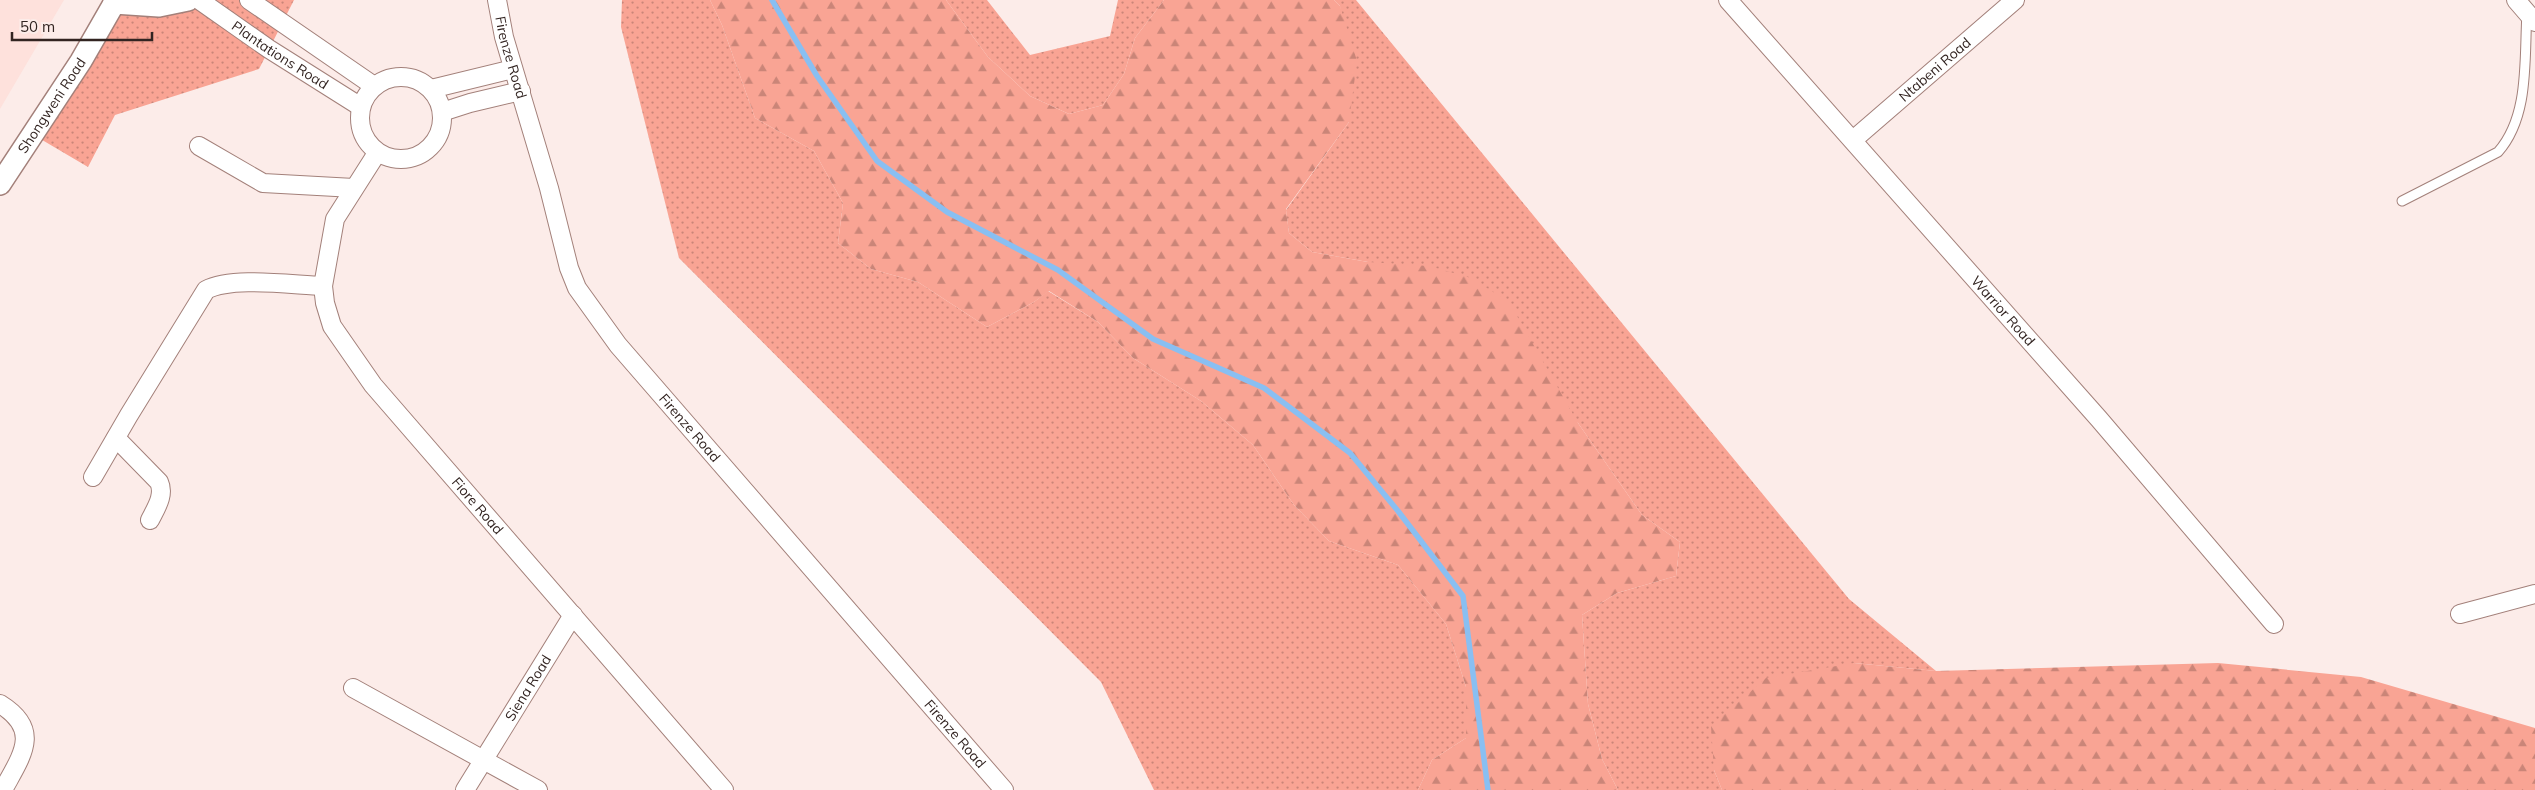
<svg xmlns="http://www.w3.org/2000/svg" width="2535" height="790" viewBox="0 0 2535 790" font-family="Mulish,sans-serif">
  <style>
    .built { fill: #fee1dc }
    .grass { fill: url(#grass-dots) }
    .forest { fill: url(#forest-firs) }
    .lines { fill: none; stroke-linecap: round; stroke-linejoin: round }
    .stream { stroke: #89bff2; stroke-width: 5.5 }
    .service-casing { stroke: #a3807a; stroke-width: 11 }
    .minor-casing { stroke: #a3807a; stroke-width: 20 }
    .tertiary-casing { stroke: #a3807a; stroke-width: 24 }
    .service { stroke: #fff; stroke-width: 9 }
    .minor { stroke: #fff; stroke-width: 18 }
    .tertiary { stroke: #fff; stroke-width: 21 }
    .labels { text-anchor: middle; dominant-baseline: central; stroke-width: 4.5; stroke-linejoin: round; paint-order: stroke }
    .street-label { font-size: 14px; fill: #322421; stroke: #fcece9 }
  </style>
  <defs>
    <pattern id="grass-dots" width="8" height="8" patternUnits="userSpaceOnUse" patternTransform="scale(1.25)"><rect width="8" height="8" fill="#f9a494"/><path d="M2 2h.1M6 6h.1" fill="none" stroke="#ca8578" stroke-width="1.8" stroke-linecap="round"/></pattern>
    <pattern id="forest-firs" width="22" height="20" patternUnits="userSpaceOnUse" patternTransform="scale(1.25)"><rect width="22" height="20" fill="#f9a494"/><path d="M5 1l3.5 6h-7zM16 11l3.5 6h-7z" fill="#ca8578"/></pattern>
  </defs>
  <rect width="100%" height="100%" fill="#fcece9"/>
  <polygon class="built" points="0,0 64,0 0,109"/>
  <g class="grass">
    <polygon points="116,0 294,0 259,69 115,115 88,167 32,134"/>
    <polygon points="622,0 710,0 722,25 755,118 814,151 843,203 838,243 871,269 918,282 987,327 1034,302 1048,291 1098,322 1133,358 1201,401 1253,445 1294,505 1329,541 1398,565 1446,624 1466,687 1466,738 1432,760 1418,790 1154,790 1101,682 679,258 621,27"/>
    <polygon points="946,0 987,0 1030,55 1110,36 1118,0 1164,0 1135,38 1124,74 1103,105 1069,114 1030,96 988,57"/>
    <polygon points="1334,0 1356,0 1849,599 1936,671 1854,663 1714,770 1722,790 1618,790 1602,759 1588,704 1582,615 1617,593 1676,576 1680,542 1642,515 1578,423 1368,262 1312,252 1289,233 1286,210 1349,122 1340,6"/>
  </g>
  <g class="forest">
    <polygon points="710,0 946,0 988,57 1030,96 1069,114 1103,105 1124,74 1135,38 1164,0 1334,0 1340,6 1357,61 1349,122 1286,209 1289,233 1312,252 1368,262 1429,266 1471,278 1509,302 1578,423 1642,515 1680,542 1676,576 1617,593 1582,615 1588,704 1602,759 1618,790 1418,790 1432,760 1466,738 1466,687 1446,624 1398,565 1329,541 1294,505 1253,445 1201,401 1133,358 1098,322 1049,291 1034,302 987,327 918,282 871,269 838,243 843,203 814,151 755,118 722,25"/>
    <polygon points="1854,663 1936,671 2218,663 2361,677 2535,728 2535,790 1722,790 1714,770 1711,726 1766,678"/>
  </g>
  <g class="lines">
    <polyline class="stream" points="772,0 817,76 877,161 947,212 1058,270 1153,339 1264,388 1350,453 1398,511 1463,596 1488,790"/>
    <defs>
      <path id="service" d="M2402 201 2498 152C2530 116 2524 58 2527 13"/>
      <g id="minor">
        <path id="s1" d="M199 0 269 49 361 107"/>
        <polyline points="249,0 374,86"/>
        <path id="s2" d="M497 0 504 37 549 188 569 268 577 288 618 345 1004 790"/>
        <path id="s3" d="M1728 0 2099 419 2274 624"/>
        <polyline points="2516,0 2535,22"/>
        <circle cx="401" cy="118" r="41"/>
        <polyline points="431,89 513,69"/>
        <polyline points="442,112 470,103 521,91"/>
        <path id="s4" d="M1853 140 2015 0"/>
        <polyline points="199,146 263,183 354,188"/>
        <path id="s5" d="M377 153 335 219 323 286 325 303 332 326 373 385 724 790"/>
        <path d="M116 438 159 482C165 495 156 508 150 520"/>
        <path d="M93 477 129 415 206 290C232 276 292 285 323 286"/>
        <polyline points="2460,614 2535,594"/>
        <polyline points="353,688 538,790"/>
        <path d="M0 704C42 730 22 755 3 790"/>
        <path id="s6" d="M465 790 573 615"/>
      </g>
      <g id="tertiary">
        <polyline points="114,3 159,6 188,0"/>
        <path id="s7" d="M0 184 81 61 116 0"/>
      </g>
    </defs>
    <use href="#service" class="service-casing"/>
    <use href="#minor" class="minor-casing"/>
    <use href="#tertiary" class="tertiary-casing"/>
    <use href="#service" class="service"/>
    <use href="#minor" class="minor"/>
    <use href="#tertiary" class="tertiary"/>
  </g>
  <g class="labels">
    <g class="street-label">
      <text stroke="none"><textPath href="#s1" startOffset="98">Plantations Road</textPath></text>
      <text stroke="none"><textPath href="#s2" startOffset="59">Firenze Road</textPath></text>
      <text stroke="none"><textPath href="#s4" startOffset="108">Ntabeni Road</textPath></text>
      <text stroke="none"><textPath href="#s7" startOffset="94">Shongweni Road</textPath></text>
      <text stroke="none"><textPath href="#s3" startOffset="415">Warrior Road</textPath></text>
      <text stroke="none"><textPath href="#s2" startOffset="479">Firenze Road</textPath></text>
      <text stroke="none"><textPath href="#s5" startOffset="419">Fiore Road</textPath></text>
      <text stroke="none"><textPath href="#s6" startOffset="120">Siena Road</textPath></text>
      <text stroke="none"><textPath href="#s2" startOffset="884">Firenze Road</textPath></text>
    </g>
  </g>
  <path d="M12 32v8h140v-8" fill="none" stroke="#322421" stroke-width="2.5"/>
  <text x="20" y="32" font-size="15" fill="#322421" stroke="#fcece9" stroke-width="4" paint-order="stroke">50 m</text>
</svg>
